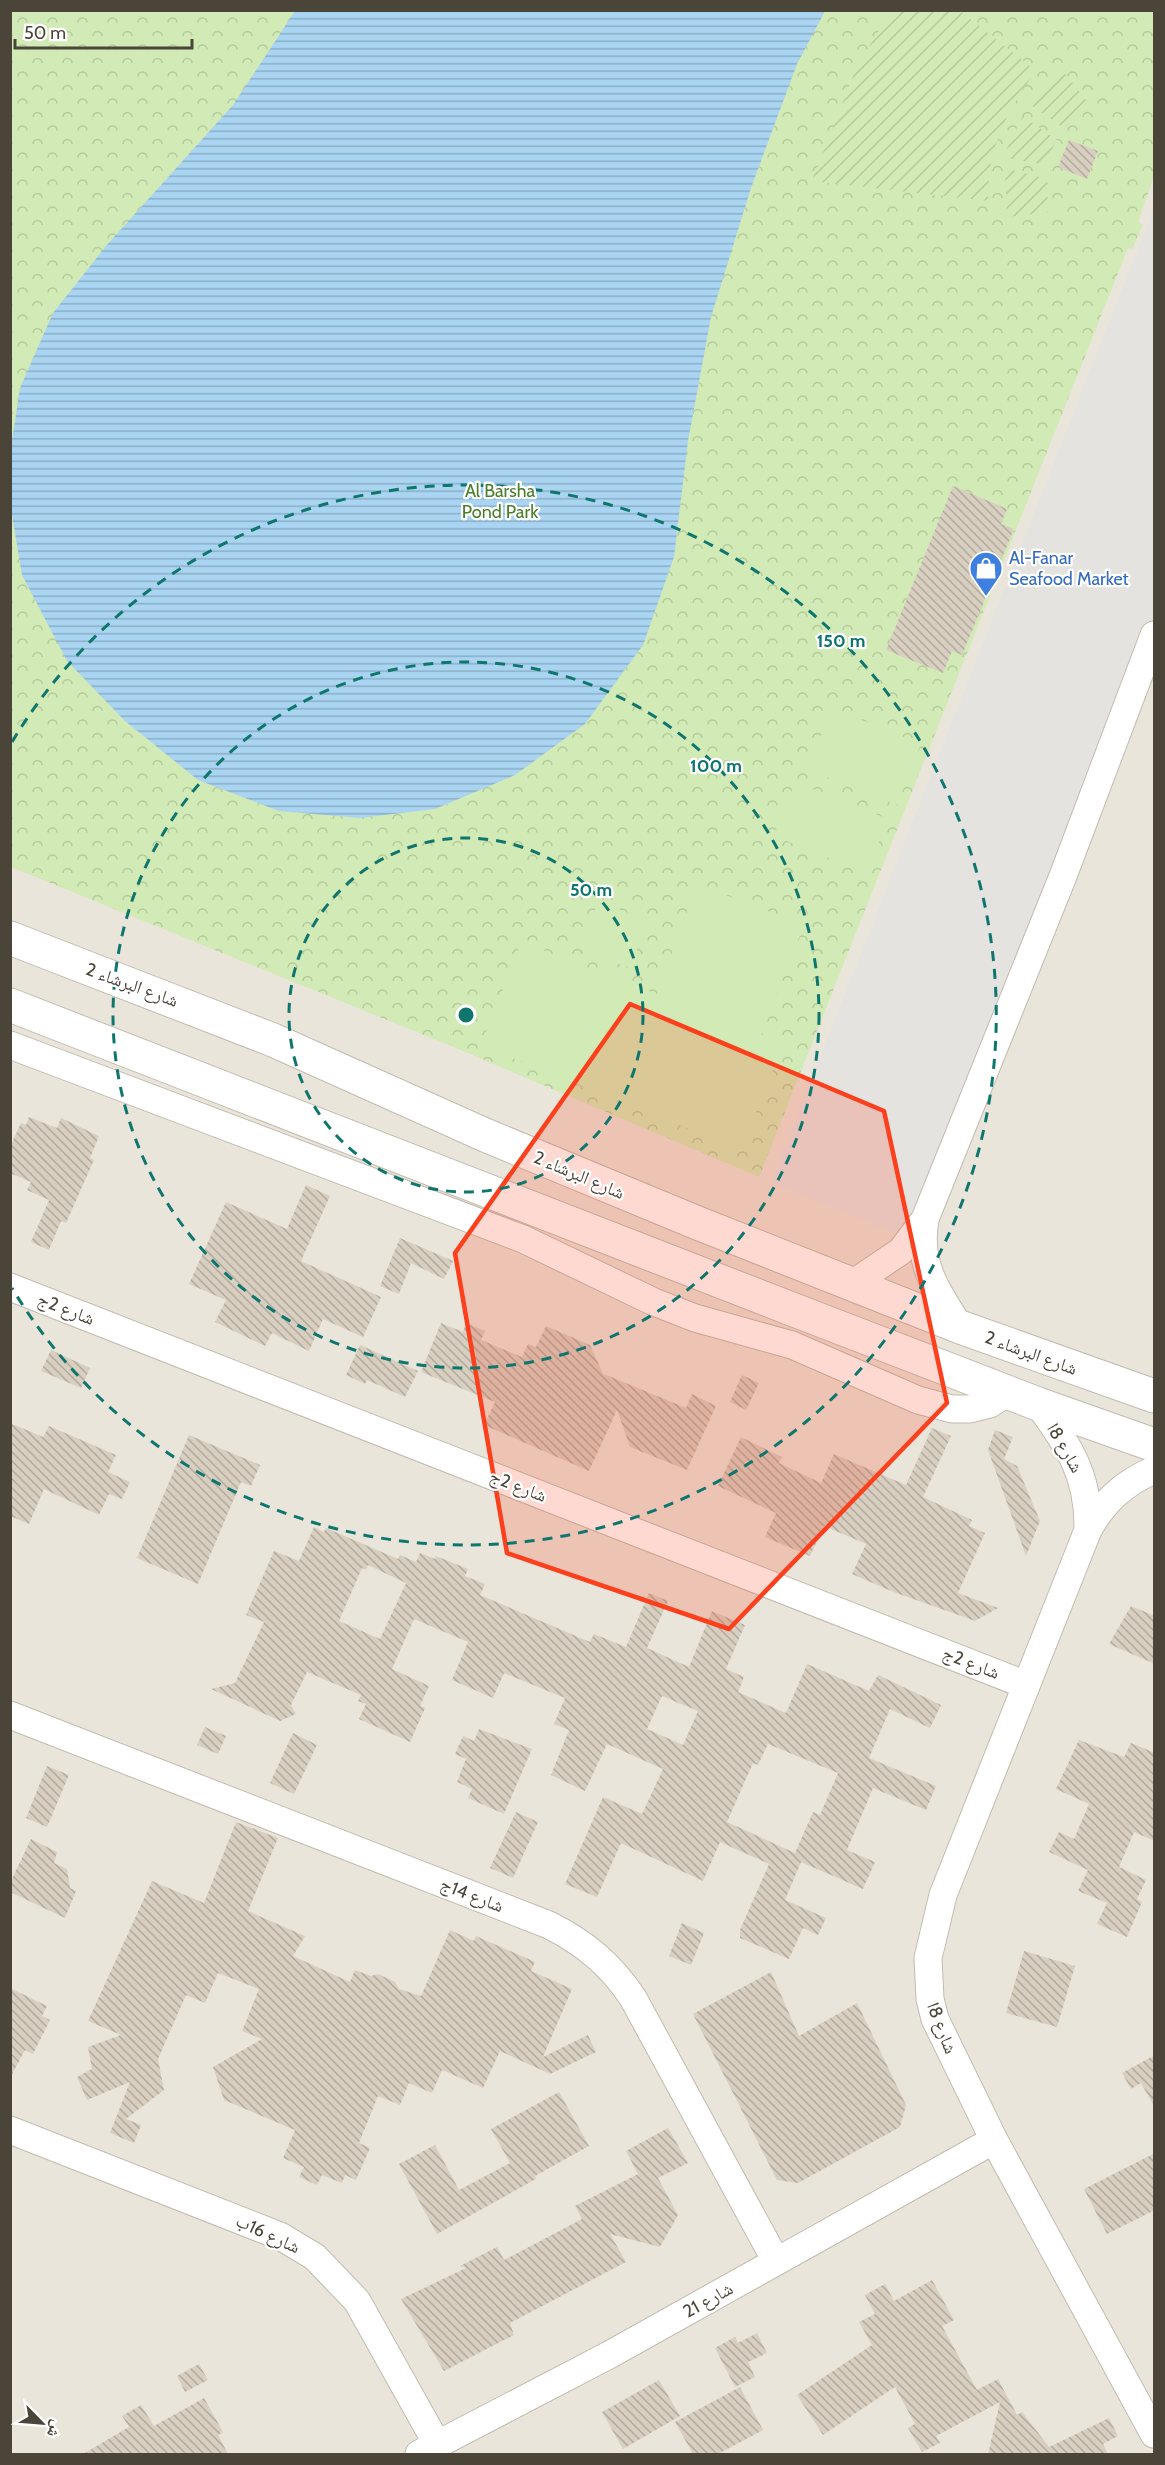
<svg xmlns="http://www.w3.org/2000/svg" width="1165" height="2465" viewBox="0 0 1165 2465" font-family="Cabin,'Noto Naskh Arabic',sans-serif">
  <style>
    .residential { fill: #eae5da }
    .park { fill: url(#park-crowns) }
    .garden { fill: url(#garden-furrows) }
    .pitch { fill: #d2eab5 }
    .parking { fill: #e5e3e0 }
    .water { fill: url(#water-rules) }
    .building { fill: url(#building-back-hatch); fill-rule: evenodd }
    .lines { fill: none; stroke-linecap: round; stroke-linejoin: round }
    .minor-casing { stroke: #c2bbae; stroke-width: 29 }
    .tertiary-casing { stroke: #c2bbae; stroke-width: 35 }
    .minor { stroke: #fff; stroke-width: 27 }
    .tertiary { stroke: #fff; stroke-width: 33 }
    .marked { fill: #fc3f1d; fill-opacity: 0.2; stroke: #fc3f1d; stroke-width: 4.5; stroke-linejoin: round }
    .ring { fill: none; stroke: #0f766e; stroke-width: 3; stroke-dasharray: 10 8 }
    .labels { text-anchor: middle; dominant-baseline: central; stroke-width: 4.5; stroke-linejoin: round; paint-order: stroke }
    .park-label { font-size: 18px; fill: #4a7f2a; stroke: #fff }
    .shop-label { font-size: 18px; fill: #366cbe; stroke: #fff; text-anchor: start }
    .street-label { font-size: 18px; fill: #4b4439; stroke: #fff }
    .centre { fill: #0f766e; stroke: #fff; stroke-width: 3 }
    .ring-label { font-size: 18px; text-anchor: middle; font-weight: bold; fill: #0f766e; stroke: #fff; stroke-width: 4.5; stroke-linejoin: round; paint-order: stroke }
  </style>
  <defs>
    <pattern id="park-crowns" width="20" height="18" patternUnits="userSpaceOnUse" patternTransform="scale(1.5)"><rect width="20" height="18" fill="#d2eab5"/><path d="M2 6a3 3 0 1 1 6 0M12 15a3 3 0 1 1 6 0" fill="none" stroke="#b6ca9c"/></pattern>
    <pattern id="garden-furrows" width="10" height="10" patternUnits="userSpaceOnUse" patternTransform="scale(1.5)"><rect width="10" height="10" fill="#d2eab5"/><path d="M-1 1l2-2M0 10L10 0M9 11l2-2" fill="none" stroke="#b6ca9c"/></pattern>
    <pattern id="water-rules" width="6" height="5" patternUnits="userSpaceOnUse" patternTransform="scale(1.5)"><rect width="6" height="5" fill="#a9d4f2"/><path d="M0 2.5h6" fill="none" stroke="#8caec5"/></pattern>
    <pattern id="building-back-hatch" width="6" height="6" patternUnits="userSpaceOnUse" patternTransform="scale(1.5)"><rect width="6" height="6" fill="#d8cfc1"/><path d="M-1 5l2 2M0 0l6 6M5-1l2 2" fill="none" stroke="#b1aa9e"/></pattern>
  </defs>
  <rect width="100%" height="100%" fill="#f6f3ec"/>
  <rect class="residential" x="11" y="11" width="1143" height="2443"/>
  <polygon class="park" points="10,11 1154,11 1154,176 1138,222 1143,225 1132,249 1128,248 759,1177 456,1048 11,867"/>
  <g class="garden">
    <path d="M890 11H960L1036 71C1006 111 987 150 988 201L812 181 855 71Z"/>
    <polygon points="1063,71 1091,106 1065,129 1028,103"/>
    <polygon points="1023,116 1057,140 1044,165 1003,157"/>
    <polygon points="1005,168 1047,179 1048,212 1007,217"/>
  </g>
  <g class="pitch">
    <polygon points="832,708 921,744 897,805 807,769"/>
    <polygon points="795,782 888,819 866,873 774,836"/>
    <polygon points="697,884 804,925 761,1036 783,1045 741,1150 481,1045 521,942 657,994"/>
    <polygon points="598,902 648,920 630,968 580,949"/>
  </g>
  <polygon class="parking" points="1154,208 1154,627 945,1154 899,1235 771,1182"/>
  <polygon class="water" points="295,11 825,11 797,64 751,188 711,317 688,441 674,557 643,645 585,724 515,775 435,809 360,818 279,811 198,780 125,721 67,661 22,575 11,509 11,447 20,388 53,313 106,246 233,105"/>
  <g class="building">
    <polygon points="1069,140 1098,151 1087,179 1058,167"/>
    <polygon points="953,486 1007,509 1001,524 1014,529 962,655 952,651 943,673 886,650"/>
    <polygon points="29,1117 57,1128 61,1118 99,1136 90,1158 94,1160 66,1223 61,1221 49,1250 31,1242 49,1200 27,1190 31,1182 10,1173 10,1147 21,1123 26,1125"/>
    <polygon points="306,1185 330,1196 301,1261 381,1297 363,1337 323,1319 309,1351 272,1333 265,1346 215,1322 226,1300 189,1284 226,1202 287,1229"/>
    <polygon points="400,1238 453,1261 444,1279 411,1263 399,1294 380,1286"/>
    <polygon points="441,1323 463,1332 466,1323 485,1331 481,1340 522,1357 528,1344 536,1347 546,1326 590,1345 604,1376 604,1374 686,1408 692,1394 716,1406 687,1470 630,1447 617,1410 589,1471 484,1425 495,1402 421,1372"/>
    <polygon points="360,1345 418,1371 405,1397 367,1380 365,1384 346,1375"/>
    <polygon points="51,1350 90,1368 81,1388 41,1371"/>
    <polygon points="742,1375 759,1383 746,1410 730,1402"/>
    <polygon points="10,1423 43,1437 49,1426 116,1455 108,1472 130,1482 122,1499 109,1494 99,1515 44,1489 29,1524 10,1516"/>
    <polygon points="932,1428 951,1436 923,1497 972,1520 969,1526 985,1533 958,1593 998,1608 975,1621 891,1591 852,1574 866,1544 824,1526 810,1556 765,1537 776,1513 718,1486 741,1437 782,1457 779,1463 821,1483 834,1454 906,1485"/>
    <polygon points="995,1430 1013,1437 1004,1459 1017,1466 1040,1521 1026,1556 988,1450"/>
    <polygon points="189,1435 260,1465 251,1486 241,1482 198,1584 137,1558"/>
    <path d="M314 1527 324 1532 326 1528 398 1559 400 1555 416 1562 420 1553 435 1559 436 1556 468 1569 465 1576 485 1584 480 1595 590 1642 594 1634 626 1647 649 1593 668 1601 647 1648 689 1667 712 1611 745 1625 726 1669 744 1677 738 1692 786 1713 807 1664 869 1691 878 1675 941 1705 930 1728 890 1709 869 1758 936 1786 926 1810 873 1788 847 1850 875 1862 863 1889 801 1862 785 1900 826 1918 818 1935 803 1928 789 1959 740 1938V1930L769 1864 720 1842 703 1881 621 1843 597 1897 565 1884 603 1797 642 1814 663 1769 607 1744 585 1791 551 1775 569 1730 554 1724 565 1698 504 1673 493 1698 452 1680 468 1642 414 1619 392 1669 429 1686 420 1706 425 1708 410 1742 359 1719 366 1704 358 1701 361 1695 307 1672 291 1705 296 1714 280 1721 211 1689 235 1683 264 1622 246 1615 274 1551 299 1561ZM368 1565 406 1583 380 1639 339 1621 362 1568 366 1570ZM662 1696 698 1711 683 1745 647 1729ZM768 1744 838 1773 820 1815 813 1812 795 1853 727 1822 753 1763 758 1765Z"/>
    <polygon points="1131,1606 1155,1616 1155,1664 1109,1644"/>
    <polygon points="205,1727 226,1736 218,1754 197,1745"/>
    <polygon points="479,1729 532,1749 504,1814 468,1798 472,1789 457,1782 466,1759 455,1754 463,1736 474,1741"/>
    <polygon points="293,1733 317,1745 294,1794 270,1783"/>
    <polygon points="1079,1740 1124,1757 1131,1743 1155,1753 1155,1841 1134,1832 1119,1867 1146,1880 1137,1899 1142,1902 1127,1937 1097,1924 1107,1903 1078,1891 1088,1870 1049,1852 1059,1832 1074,1839 1089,1804 1056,1789"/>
    <polygon points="47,1766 69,1775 47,1827 26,1818"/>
    <polygon points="516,1812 538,1822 513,1878 490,1868"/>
    <polygon points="236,1822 278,1838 248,1911 305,1936 293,1956 350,1982 355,1970 371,1976 378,1974 395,1982 399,1989 421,1996 450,1930 474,1941 476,1936 535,1962 531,1971 572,1989 543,2057 588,2035 596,2052 550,2074 500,2051 483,2088 442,2070 432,2093 409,2083 400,2105 378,2096 359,2143 370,2148 356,2180 345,2175 342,2183 322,2175 317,2185 299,2177 304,2167 283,2158 295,2130 224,2100 213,2067 262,2039 242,2031 259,1989 218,1973 205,2003 186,1995 158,2059 164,2090 126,2119 141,2125 134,2143 110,2133 130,2082 87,2100 77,2077 92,2069 88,2047 121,2035 88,2021 152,1881 204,1903"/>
    <polygon points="31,1839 57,1852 54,1863 67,1869 70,1888 76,1891 65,1918 10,1892 10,1883"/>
    <polygon points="682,1923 704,1933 691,1965 669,1956"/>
    <polygon points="1024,1951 1075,1966 1057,2027 1006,2013"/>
    <polygon points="771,1972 799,2036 857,2003 906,2105 900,2127 798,2183 777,2180 693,2014"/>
    <polygon points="10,1988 47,2006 42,2016 50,2020 33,2054 25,2050 10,2078"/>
    <polygon points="1155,2055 1155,2108 1141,2083 1131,2089 1122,2073"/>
    <polygon points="559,2092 589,2146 535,2176 536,2179 437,2234 399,2164 435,2145 459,2190 510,2163 491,2129"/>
    <polygon points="668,2128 688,2163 658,2178 678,2215 660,2247 610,2234 626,2262 510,2323 514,2335 444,2371 401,2299 466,2268 460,2266 497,2247 504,2260 582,2219 575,2206 638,2174 626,2151"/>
    <polygon points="1155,2153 1155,2210 1107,2234 1084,2189"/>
    <polygon points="932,2280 954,2320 942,2326 977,2390 998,2379 1017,2415 1022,2412 1049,2447 1109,2418 1118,2436 1103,2444 1108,2454 988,2454 1000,2402 936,2436 940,2443 922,2452 908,2428 915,2424 895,2387 823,2435 797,2395 872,2345 859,2322 875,2314 865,2295 885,2284 894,2301"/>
    <polygon points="757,2333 767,2353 748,2362 755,2377 735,2387 715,2348 735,2337 738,2343"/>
    <polygon points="199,2364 208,2380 185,2392 177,2376"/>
    <polygon points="659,2380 680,2416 623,2449 602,2412"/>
    <polygon points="740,2387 763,2430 718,2454 693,2454 675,2422"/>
    <polygon points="204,2398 223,2432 218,2435 228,2454 83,2454 129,2427 122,2416 141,2405 154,2426"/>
  </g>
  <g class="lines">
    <defs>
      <g id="minor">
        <polyline points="10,1045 523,1239 654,1302 695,1318 792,1345 918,1400 952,1409 970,1409 990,1404 1008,1392"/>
        <path d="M925 1220C917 1264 937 1292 960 1327"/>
        <polyline points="852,1284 901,1251 925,1219 1063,876 1154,635"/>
        <polyline points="10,1287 1026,1685"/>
        <path d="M1038 1404C1069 1446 1089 1475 1088 1530"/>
        <path d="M1154 1470C1124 1483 1104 1501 1088 1530L943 1895 928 1958 930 1999 935 2019 994 2140 1154 2434"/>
        <path d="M10 1715 549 1925C585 1943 611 1965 633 1998L776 2261"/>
        <polyline points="10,2130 280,2236 315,2257 357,2301 437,2444"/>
        <polyline points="419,2454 609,2355 994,2140"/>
      </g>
      <g id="tertiary">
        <polyline points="10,938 273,1040 485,1135 700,1224 960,1327 1154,1396"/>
        <polyline points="10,1005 789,1308 1038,1404 1154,1445"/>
      </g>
    </defs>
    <use href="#minor" class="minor-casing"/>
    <use href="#tertiary" class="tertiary-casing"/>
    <use href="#minor" class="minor"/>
    <use href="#tertiary" class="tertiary"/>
  </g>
  <path class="marked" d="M630 1004 884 1111 947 1403 729 1629 507 1553 455 1253Z"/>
  <g class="ring">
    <circle cx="466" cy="1015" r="177"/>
    <circle cx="466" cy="1015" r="353"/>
    <path d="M12 742A530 530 0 1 1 12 1288"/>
  </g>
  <defs>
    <symbol id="shop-pin" viewBox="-11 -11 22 30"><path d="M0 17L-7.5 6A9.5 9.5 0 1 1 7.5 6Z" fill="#3f7fe0" stroke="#fff"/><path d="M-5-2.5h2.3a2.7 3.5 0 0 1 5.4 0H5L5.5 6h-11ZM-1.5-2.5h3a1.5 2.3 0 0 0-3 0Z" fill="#fff"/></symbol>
  </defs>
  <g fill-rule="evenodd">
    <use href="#shop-pin" x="967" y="549" width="38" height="52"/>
  </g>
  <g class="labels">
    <g class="park-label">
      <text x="500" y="491">Al Barsha<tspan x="500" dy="21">Pond Park</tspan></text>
    </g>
    <g class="shop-label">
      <text x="1009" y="558">Al-Fanar<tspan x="1009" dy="21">Seafood Market</tspan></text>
    </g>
    <g class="street-label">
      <text transform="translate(132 985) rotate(20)">شارع البرشاء 2</text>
      <text transform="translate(579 1175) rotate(23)">شارع البرشاء 2</text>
      <text transform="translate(66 1309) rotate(21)">شارع 2ج</text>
      <text transform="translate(1031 1353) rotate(20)">شارع البرشاء 2</text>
      <text transform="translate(1065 1448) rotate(60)">شارع 8ا</text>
      <text transform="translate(518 1486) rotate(21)">شارع 2ج</text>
      <text transform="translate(971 1663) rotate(21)">شارع 2ج</text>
      <text transform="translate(472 1895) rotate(21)">شارع 14ج</text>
      <text transform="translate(942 2028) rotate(69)">شارع 8ا</text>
      <text transform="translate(268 2234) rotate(25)">شارع 16ب</text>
      <text transform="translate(708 2300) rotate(-29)">شارع 21</text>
    </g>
  </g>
  <circle cx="466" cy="1015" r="9" class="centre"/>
  <g class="ring-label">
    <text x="841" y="647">150 m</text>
    <text x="716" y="772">100 m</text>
    <text x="591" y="896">50 m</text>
  </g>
  <rect width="1165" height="2465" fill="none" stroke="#4b4439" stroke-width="24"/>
  <g transform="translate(42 2423) rotate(115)" stroke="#ffffff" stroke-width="4.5" paint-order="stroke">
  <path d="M0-4.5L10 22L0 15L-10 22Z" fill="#4b4439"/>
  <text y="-9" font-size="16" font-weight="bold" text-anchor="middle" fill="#4b4439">ش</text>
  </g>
  <path d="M15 39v9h177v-9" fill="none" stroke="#4b4439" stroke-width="3"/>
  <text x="24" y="39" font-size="18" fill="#4b4439" stroke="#ffffff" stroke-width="4.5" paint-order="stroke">50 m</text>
</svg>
